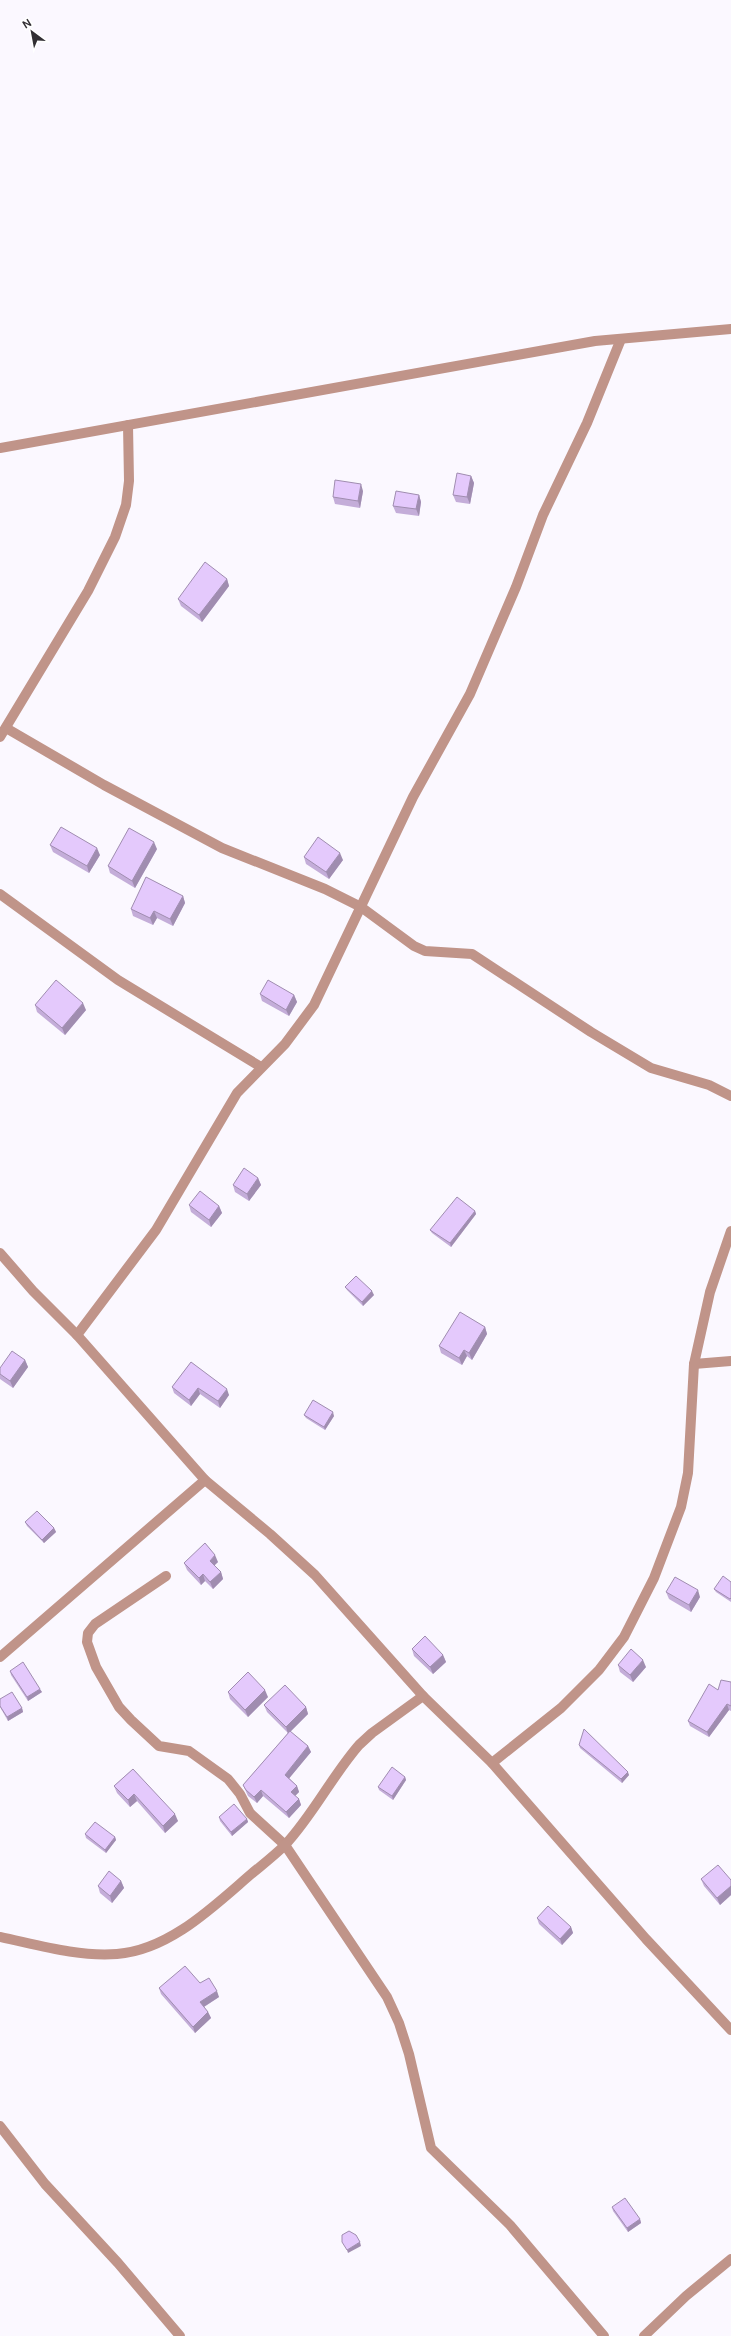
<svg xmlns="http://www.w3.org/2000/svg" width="731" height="2336" viewBox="0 0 731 2336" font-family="'DM Sans',sans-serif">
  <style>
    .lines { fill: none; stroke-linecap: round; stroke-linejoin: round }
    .minor { stroke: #c09489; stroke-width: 10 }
    .tertiary { stroke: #c09489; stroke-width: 10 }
    .wall { fill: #c4add9 }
    .shaded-wall { fill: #a08db0 }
    .building { fill: #e4c9fc; stroke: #a08db0 }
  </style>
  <rect width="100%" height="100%" fill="#fbf8ff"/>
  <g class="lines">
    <g class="minor">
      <polyline points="6,728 104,785 222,848 325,889 361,907 414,946 425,951 472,954 591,1032 651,1068 709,1085 731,1096"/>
      <polyline points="0,737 88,591 115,537 126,505 129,481 128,425"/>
      <polyline points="0,894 118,980 261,1067"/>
      <polyline points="0,1253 33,1291 77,1335 205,1480 270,1534 315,1575 423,1696 492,1763 646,1939 731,2030"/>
      <polyline points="77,1335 156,1230 237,1093 285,1044 314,1005 413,797 470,694 516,587 543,515 587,423 621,339"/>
      <polyline points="694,1364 731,1361"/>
      <polyline points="166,1576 95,1624 88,1633 87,1642 96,1667 119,1707 131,1720 159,1746 189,1751 228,1779 240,1794 250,1813 285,1845 387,1997 399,2023 409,2054 431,2148 510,2225 604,2336"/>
      <polyline points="0,1657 205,1480"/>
      <polyline points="492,1763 561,1708 599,1670 624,1637 654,1578 681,1507 688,1473 694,1364 710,1292 731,1231"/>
      <path d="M0 1937C38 1945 78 1957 117 1954 169 1950 213 1907 250 1875 262 1865 274 1856 285 1845 313 1815 332 1776 359 1745L372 1733 423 1696"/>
      <polyline points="0,2126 45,2184 118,2263 180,2336"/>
      <polyline points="644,2336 686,2296 731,2259"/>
    </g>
    <polyline class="tertiary" points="0,448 595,341 731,329"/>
  </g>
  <g class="wall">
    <polygon points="471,476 474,483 470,504 456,502 453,495"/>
    <polygon points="363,491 360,508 335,504 333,497"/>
    <polygon points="419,495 421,502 419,516 396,513 393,506"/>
    <polygon points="227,579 229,586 202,622 181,606 178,599"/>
    <polygon points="50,845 100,855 89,873 53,852"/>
    <polygon points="157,849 135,888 110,873 108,866"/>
    <polygon points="304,857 343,860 329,879 306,864"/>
    <polygon points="183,896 185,903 173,926 157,918 153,925 133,916 131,909"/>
    <polygon points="260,994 294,995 297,1002 289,1016 262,1001"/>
    <polygon points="35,1005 86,1010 65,1035 37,1012"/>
    <polygon points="258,1178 261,1185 249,1201 235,1192 233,1185"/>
    <polygon points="189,1205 219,1206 222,1213 211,1227 191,1212"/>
    <polygon points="475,1211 476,1214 451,1247 432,1233 430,1230"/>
    <polygon points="345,1287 374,1295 363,1306 347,1290"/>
    <polygon points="485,1327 487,1334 472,1360 467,1356 462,1365 441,1353 439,1346"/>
    <polygon points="25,1360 28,1367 13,1388 0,1379 0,1368"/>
    <polygon points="191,1362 229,1395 220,1408 200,1394 191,1406 174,1393 172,1387"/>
    <polygon points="304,1415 334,1416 325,1430 306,1418"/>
    <polygon points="25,1522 54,1528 56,1532 44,1543 27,1526"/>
    <polygon points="218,1562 214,1565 221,1572 223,1579 213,1589 205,1581 201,1585 187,1570 184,1563"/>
    <polygon points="731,1582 731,1602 716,1592 714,1589"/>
    <polygon points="666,1592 700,1597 691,1612 669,1599"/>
    <polygon points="412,1649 443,1655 446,1662 433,1674 414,1656"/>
    <polygon points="618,1665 646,1667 633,1682 620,1672"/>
    <polygon points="10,1671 42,1692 28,1701 11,1675"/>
    <polygon points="731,1682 731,1711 729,1710 709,1737 690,1726 688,1721 718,1690"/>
    <polygon points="228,1692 268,1697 248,1717 230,1699"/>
    <polygon points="0,1699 22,1708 23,1712 8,1721 0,1707"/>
    <polygon points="264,1705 306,1707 308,1714 290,1732 308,1746 311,1752 289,1778 297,1786 299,1792 295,1796 299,1799 301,1805 289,1818 263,1796 257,1803 248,1796 243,1785 288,1733 267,1712"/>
    <polygon points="579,1745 629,1775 622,1783 580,1748"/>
    <polygon points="133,1769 178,1821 165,1833 137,1801 130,1807 117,1793 114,1786"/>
    <polygon points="405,1777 406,1780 393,1800 379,1790 378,1787"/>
    <polygon points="219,1817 247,1819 248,1822 232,1836 220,1821"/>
    <polygon points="85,1834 115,1837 116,1840 106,1853 86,1838"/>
    <polygon points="701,1879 731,1880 731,1895 720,1905 704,1886"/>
    <polygon points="121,1881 124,1888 112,1903 100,1893 98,1886"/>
    <polygon points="537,1918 571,1927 573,1933 562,1945 539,1924"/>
    <polygon points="200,1983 219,1997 204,2007 208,2012 211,2018 195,2033 161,1994 159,1988"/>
    <polygon points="612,2207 640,2219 641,2223 628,2232 613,2211"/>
  </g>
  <g class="shaded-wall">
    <polygon points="471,476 474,483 470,504 467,497"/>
    <polygon points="361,484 363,491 360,508 358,501"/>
    <polygon points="419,495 421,502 419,516 416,509"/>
    <polygon points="227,579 229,586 202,622 199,615"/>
    <polygon points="154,842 157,849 135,888 132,881"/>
    <polygon points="97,848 100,855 89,873 87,866"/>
    <polygon points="340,853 343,860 329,879 326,872"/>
    <polygon points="183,896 185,903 173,926 170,919"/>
    <polygon points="154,911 157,918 153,925 150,918"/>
    <polygon points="294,995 297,1002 289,1016 286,1010"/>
    <polygon points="83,1003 86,1010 65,1035 62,1028"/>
    <polygon points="258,1178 261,1185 249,1201 247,1194"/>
    <polygon points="219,1206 222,1213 211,1227 209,1220"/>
    <polygon points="475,1211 476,1214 451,1247 450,1243"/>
    <polygon points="372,1291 374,1295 363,1306 362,1302"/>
    <polygon points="485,1327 487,1334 472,1360 469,1353"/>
    <polygon points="464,1350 467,1356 462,1365 459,1358"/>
    <polygon points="25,1360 28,1367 13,1388 10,1381"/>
    <polygon points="198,1388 200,1394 191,1406 189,1400"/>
    <polygon points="227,1389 229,1395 220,1408 218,1401"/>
    <polygon points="333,1412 334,1416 325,1430 324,1427"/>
    <polygon points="54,1528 56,1532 44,1543 42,1540"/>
    <polygon points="215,1555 218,1562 212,1568 210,1561"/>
    <polygon points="221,1572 223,1579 213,1589 210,1582"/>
    <polygon points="203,1574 205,1581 201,1585 199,1578"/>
    <polygon points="698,1590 700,1597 691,1612 689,1605"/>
    <polygon points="443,1655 446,1662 433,1674 430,1667"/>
    <polygon points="643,1660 646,1667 633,1682 630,1675"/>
    <polygon points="40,1689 42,1692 28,1701 27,1697"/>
    <polygon points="265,1690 268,1697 248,1717 245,1710"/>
    <polygon points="727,1704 729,1710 709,1737 707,1732"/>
    <polygon points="306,1707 308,1714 288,1734 286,1727"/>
    <polygon points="22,1708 23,1712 8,1721 7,1717"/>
    <polygon points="308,1746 311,1752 287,1781 285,1775"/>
    <polygon points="628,1772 629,1775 622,1783 621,1779"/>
    <polygon points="405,1777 406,1780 393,1800 392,1796"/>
    <polygon points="297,1786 299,1792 293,1798 291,1792"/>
    <polygon points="261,1790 263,1796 257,1803 254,1797"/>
    <polygon points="134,1794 137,1801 130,1807 128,1800"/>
    <polygon points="299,1799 301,1805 289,1818 286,1812"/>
    <polygon points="175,1814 178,1821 165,1833 163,1826"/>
    <polygon points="247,1819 248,1822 232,1836 231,1832"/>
    <polygon points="115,1837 116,1840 106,1853 105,1850"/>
    <polygon points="121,1881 124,1888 112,1903 110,1896"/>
    <polygon points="731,1886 731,1895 720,1905 717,1898"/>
    <polygon points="571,1927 573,1933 562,1945 560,1939"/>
    <polygon points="217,1991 219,1997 202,2008 200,2002"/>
    <polygon points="208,2012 211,2018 195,2033 193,2027"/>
    <polygon points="640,2219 641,2223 628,2232 627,2228"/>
    <polygon points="360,2242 361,2246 348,2253 347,2250"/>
  </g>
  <g class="building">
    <polygon points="457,473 471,476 467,497 453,495"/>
    <polygon points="335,480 361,484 358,501 333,497"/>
    <polygon points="396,491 419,495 416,509 393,506"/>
    <polygon points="205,562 227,579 199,615 178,599"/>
    <polygon points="61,827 97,848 87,866 50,845"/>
    <polygon points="129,828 154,842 132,881 108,866"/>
    <polygon points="318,837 340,853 326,872 304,857"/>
    <polygon points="146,877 183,896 170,919 154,911 150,918 131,909"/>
    <polygon points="56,980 83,1003 62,1028 35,1005"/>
    <polygon points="268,980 294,995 286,1010 260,994"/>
    <polygon points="244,1168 258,1178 247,1194 233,1185"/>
    <polygon points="200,1191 219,1206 209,1220 189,1205"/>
    <polygon points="457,1197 475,1211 450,1243 430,1230"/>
    <polygon points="356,1276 372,1291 362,1302 345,1287"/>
    <polygon points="460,1312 485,1327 469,1353 464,1350 459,1358 439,1346"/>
    <polygon points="12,1351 25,1360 10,1381 0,1374 0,1368"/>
    <polygon points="191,1362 227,1389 218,1401 198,1388 189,1400 172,1387"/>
    <polygon points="313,1400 333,1412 324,1427 304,1415"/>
    <polygon points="37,1511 54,1528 42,1540 25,1522"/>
    <polygon points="205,1543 215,1555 210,1561 221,1572 210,1582 203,1574 199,1578 184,1563"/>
    <polygon points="723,1576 731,1582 731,1598 730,1599 714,1589"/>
    <polygon points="675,1577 698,1590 689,1605 666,1592"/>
    <polygon points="425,1636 443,1655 430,1667 412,1649"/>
    <polygon points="631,1649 643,1660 630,1675 618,1665"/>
    <polygon points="23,1662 40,1689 27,1697 10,1671"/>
    <polygon points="248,1672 265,1690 245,1710 228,1692"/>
    <polygon points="721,1680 731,1682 731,1706 727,1704 707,1732 688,1721 709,1684 718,1690"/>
    <polygon points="285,1685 306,1707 286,1727 264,1705"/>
    <polygon points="12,1692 22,1708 7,1717 0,1706 0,1699"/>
    <polygon points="584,1729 628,1772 621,1779 579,1745"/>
    <polygon points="290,1731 308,1746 285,1775 297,1786 291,1792 299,1799 286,1812 261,1790 254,1797 246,1790 243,1785"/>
    <polygon points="392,1767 405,1777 392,1796 378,1787"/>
    <polygon points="133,1769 175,1814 163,1826 134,1794 128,1800 114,1786"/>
    <polygon points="234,1804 247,1819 231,1832 219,1817"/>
    <polygon points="95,1822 115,1837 105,1850 85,1834"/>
    <polygon points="718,1865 731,1880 731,1886 717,1898 701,1879"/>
    <polygon points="109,1871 121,1881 110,1896 98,1886"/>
    <polygon points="548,1906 571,1927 560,1939 537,1918"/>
    <polygon points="185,1966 200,1983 209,1978 217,1991 200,2002 208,2012 193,2027 159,1988"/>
    <polygon points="625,2198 640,2219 627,2228 612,2207"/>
    <polygon points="349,2231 356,2235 360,2242 347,2250 342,2242 342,2235"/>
  </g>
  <g transform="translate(32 32) rotate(328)" stroke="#ffffff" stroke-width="3" paint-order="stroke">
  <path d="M0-3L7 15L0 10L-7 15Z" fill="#322f34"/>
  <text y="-6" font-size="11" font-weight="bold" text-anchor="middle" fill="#322f34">N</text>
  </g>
</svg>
